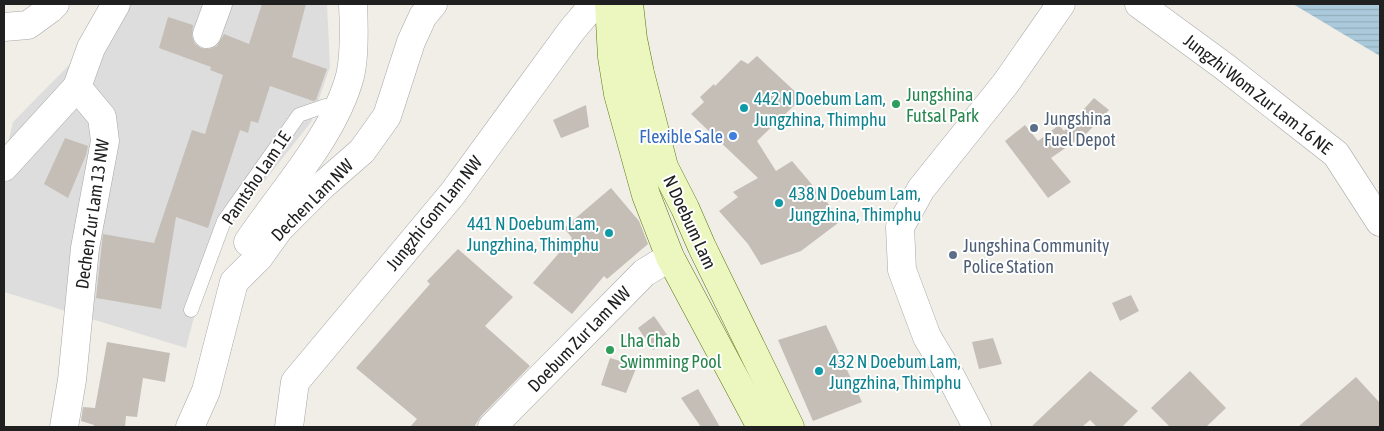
<svg xmlns="http://www.w3.org/2000/svg" width="1384" height="431" viewBox="0 0 1384 431" font-family="'Asap Condensed',sans-serif">
  <style>
    .residential { fill: #dedddd }
    .water { fill: url(#water-rules) }
    .building { fill: #c5beb7 }
    .lines { fill: none; stroke-linecap: round; stroke-linejoin: round }
    .lane-casing { stroke: #a7a7a7; stroke-width: 15 }
    .street-casing { stroke: #a7a7a7; stroke-width: 29 }
    .secondary-casing { stroke: #5a740b; stroke-width: 29 }
    .lane { stroke: #fff; stroke-width: 14 }
    .street { stroke: #fff; stroke-width: 28 }
    .secondary { stroke: #ecf7bf; stroke-width: 28 }
    .leisure-dot { fill: #2e9e5b; stroke: #fff; stroke-width: 2 }
    .culture-dot { fill: #0f9aa8; stroke: #fff; stroke-width: 2 }
    .service-dot { fill: #5c6f8a; stroke: #fff; stroke-width: 2 }
    .shop-dot { fill: #3f7fe0; stroke: #fff; stroke-width: 2 }
    .labels { text-anchor: middle; dominant-baseline: central; stroke-width: 4; stroke-linejoin: round; paint-order: stroke }
    .leisure-label { font-size: 18px; fill: #27864d; stroke: #fff; text-anchor: start }
    .street-label { font-size: 18px; fill: #202020; stroke: #fff }
    .culture-label { font-size: 18px; fill: #0d838f; stroke: #fff; text-anchor: start }
    .service-label { font-size: 18px; fill: #4e5e75; stroke: #fff; text-anchor: start }
    .shop-label { font-size: 18px; fill: #366cbe; stroke: #fff; text-anchor: end }
  </style>
  <defs>
    <pattern id="water-rules" width="6" height="5" patternUnits="userSpaceOnUse" patternTransform="scale(1.25)"><rect width="6" height="5" fill="#aacadb"/><path d="M0 2.5h6" fill="none" stroke="#92adbc"/></pattern>
  </defs>
  <rect width="100%" height="100%" fill="#f0eee7"/>
  <polygon class="residential" points="129,4 327,4 330,67 311,122 212,248 186,348 4,292 4,160 13,122"/>
  <polygon class="water" points="1293,4 1380,4 1380,56"/>
  <g class="building">
    <polygon points="262,4 306,4 292,57 327,69 316,100 313,101 270,86 258,123 251,121 248,133 240,130 208,228 176,217 161,309 96,298 103,234 154,243 192,130 205,134 223,75 210,70 211,67 159,48 168,17 193,25 192,36 195,44 201,48 209,49 217,46 224,34 249,44"/>
    <polygon points="757,56 802,98 757,141 776,171 792,161 842,220 801,251 761,265 748,244 719,211 738,197 733,192 758,178 691,114 704,102 700,97 714,84 715,86 741,60 748,64"/>
    <polygon points="1094,98 1109,110 1087,133 1051,158 1071,182 1048,198 1005,141 1025,125 1038,141 1059,125 1064,131"/>
    <polygon points="586,105 589,127 561,138 553,120"/>
    <polygon points="65,138 88,146 86,155 68,198 44,184"/>
    <polygon points="611,188 639,221 648,244 607,279 604,276 572,314 533,283 572,238 564,228"/>
    <polygon points="458,249 513,297 485,326 530,366 481,416 474,427 410,427 417,419 356,368 430,284 427,281"/>
    <polygon points="1131,295 1139,311 1120,321 1112,303"/>
    <polygon points="654,316 670,339 653,350 638,328"/>
    <polygon points="826,325 862,402 813,421 778,340"/>
    <polygon points="993,338 1002,364 979,369 972,342"/>
    <polygon points="107,342 170,353 165,382 143,378 137,417 126,416 125,427 94,427 94,425 81,421 83,407 95,408"/>
    <polygon points="610,358 637,366 626,393 601,385"/>
    <polygon points="1090,371 1138,411 1122,427 1097,427 1090,420 1082,427 1031,427"/>
    <polygon points="1190,371 1226,408 1206,427 1170,427 1151,408"/>
    <polygon points="1356,377 1380,403 1380,427 1298,427"/>
    <polygon points="698,389 720,427 701,427 681,398"/>
  </g>
  <g class="lines">
    <defs>
      <polyline id="lane" points="191,310 224,221 299,115 325,106 339,109"/>
      <g id="street">
        <polyline points="1139,4 1225,67 1336,154 1380,222"/>
        <polyline points="4,27 28,25 50,9 55,4"/>
        <polyline points="207,34 218,4"/>
        <polyline points="77,87 91,48 116,4"/>
        <polyline points="4,167 77,87 102,117 105,141 85,248 72,380 64,427"/>
        <path d="M248 242C282 191 334 136 350 76 355 56 354 25 353 4"/>
        <polyline points="190,427 206,391 234,282 259,257 279,229 323,185 362,151 387,116 411,42 423,16 433,4"/>
        <polyline points="289,427 295,382 453,193 572,30 594,4"/>
        <polyline points="492,427 644,273 670,257"/>
        <polyline points="977,427 951,377 927,337 902,270 900,227 921,189 1006,83 1061,4"/>
      </g>
      <g id="secondary">
        <polyline points="609,4 612,57 618,94 646,195 670,257 761,427"/>
        <polyline points="629,4 633,39 640,73 664,167 685,208 702,247 790,427"/>
      </g>
    </defs>
    <use href="#lane" class="lane-casing"/>
    <use href="#street" class="street-casing"/>
    <use href="#secondary" class="secondary-casing"/>
    <use href="#lane" class="lane"/>
    <use href="#street" class="street"/>
    <use href="#secondary" class="secondary"/>
  </g>
  <g class="leisure-dot">
    <circle cx="896" cy="104" r="5"/>
    <circle cx="610" cy="350" r="5"/>
  </g>
  <g class="culture-dot">
    <circle cx="744" cy="108" r="5"/>
    <circle cx="779" cy="203" r="5"/>
    <circle cx="609" cy="233" r="5"/>
    <circle cx="819" cy="371" r="5"/>
  </g>
  <g class="service-dot">
    <circle cx="1034" cy="128" r="5"/>
    <circle cx="953" cy="255" r="5"/>
  </g>
  <circle class="shop-dot" cx="733" cy="136" r="5"/>
  <g class="labels">
    <g class="leisure-label">
      <text x="906" y="94">Jungshina<tspan x="906" dy="21">Futsal Park</tspan></text>
      <text x="620" y="340">Lha Chab<tspan x="620" dy="21">Swimming Pool</tspan></text>
    </g>
    <g class="street-label">
      <text transform="translate(1258 94) rotate(38)">Jungzhi Wom Zur Lam 16 NE</text>
      <text transform="translate(256 178) rotate(-56)">Pamtsho Lam 1E</text>
      <text transform="translate(312 200) rotate(-45)">Dechen Lam NW</text>
      <text transform="translate(434 213) rotate(-51)">Jungzhi Gom Lam NW</text>
      <text transform="translate(92 214) rotate(-82)">Dechen Zur Lam 13 NW</text>
      <text transform="translate(690 222) rotate(65)">N Doebum Lam</text>
      <text transform="translate(579 339) rotate(-46)">Doebum Zur Lam NW</text>
    </g>
    <g class="culture-label">
      <text x="754" y="98">442 N Doebum Lam,<tspan x="754" dy="21">Jungzhina, Thimphu</tspan></text>
      <text x="789" y="193">438 N Doebum Lam,<tspan x="789" dy="21">Jungzhina, Thimphu</tspan></text>
      <text x="599" y="223" text-anchor="end">441 N Doebum Lam,<tspan x="599" dy="21">Jungzhina, Thimphu</tspan></text>
      <text x="829" y="361">432 N Doebum Lam,<tspan x="829" dy="21">Jungzhina, Thimphu</tspan></text>
    </g>
    <g class="service-label">
      <text x="1044" y="118">Jungshina<tspan x="1044" dy="21">Fuel Depot</tspan></text>
      <text x="963" y="245">Jungshina Community<tspan x="963" dy="21">Police Station</tspan></text>
    </g>
    <g class="shop-label">
      <text x="723" y="136">Flexible Sale</text>
    </g>
  </g>
  <rect width="1384" height="431" fill="none" stroke="#202020" stroke-width="10"/>
</svg>
